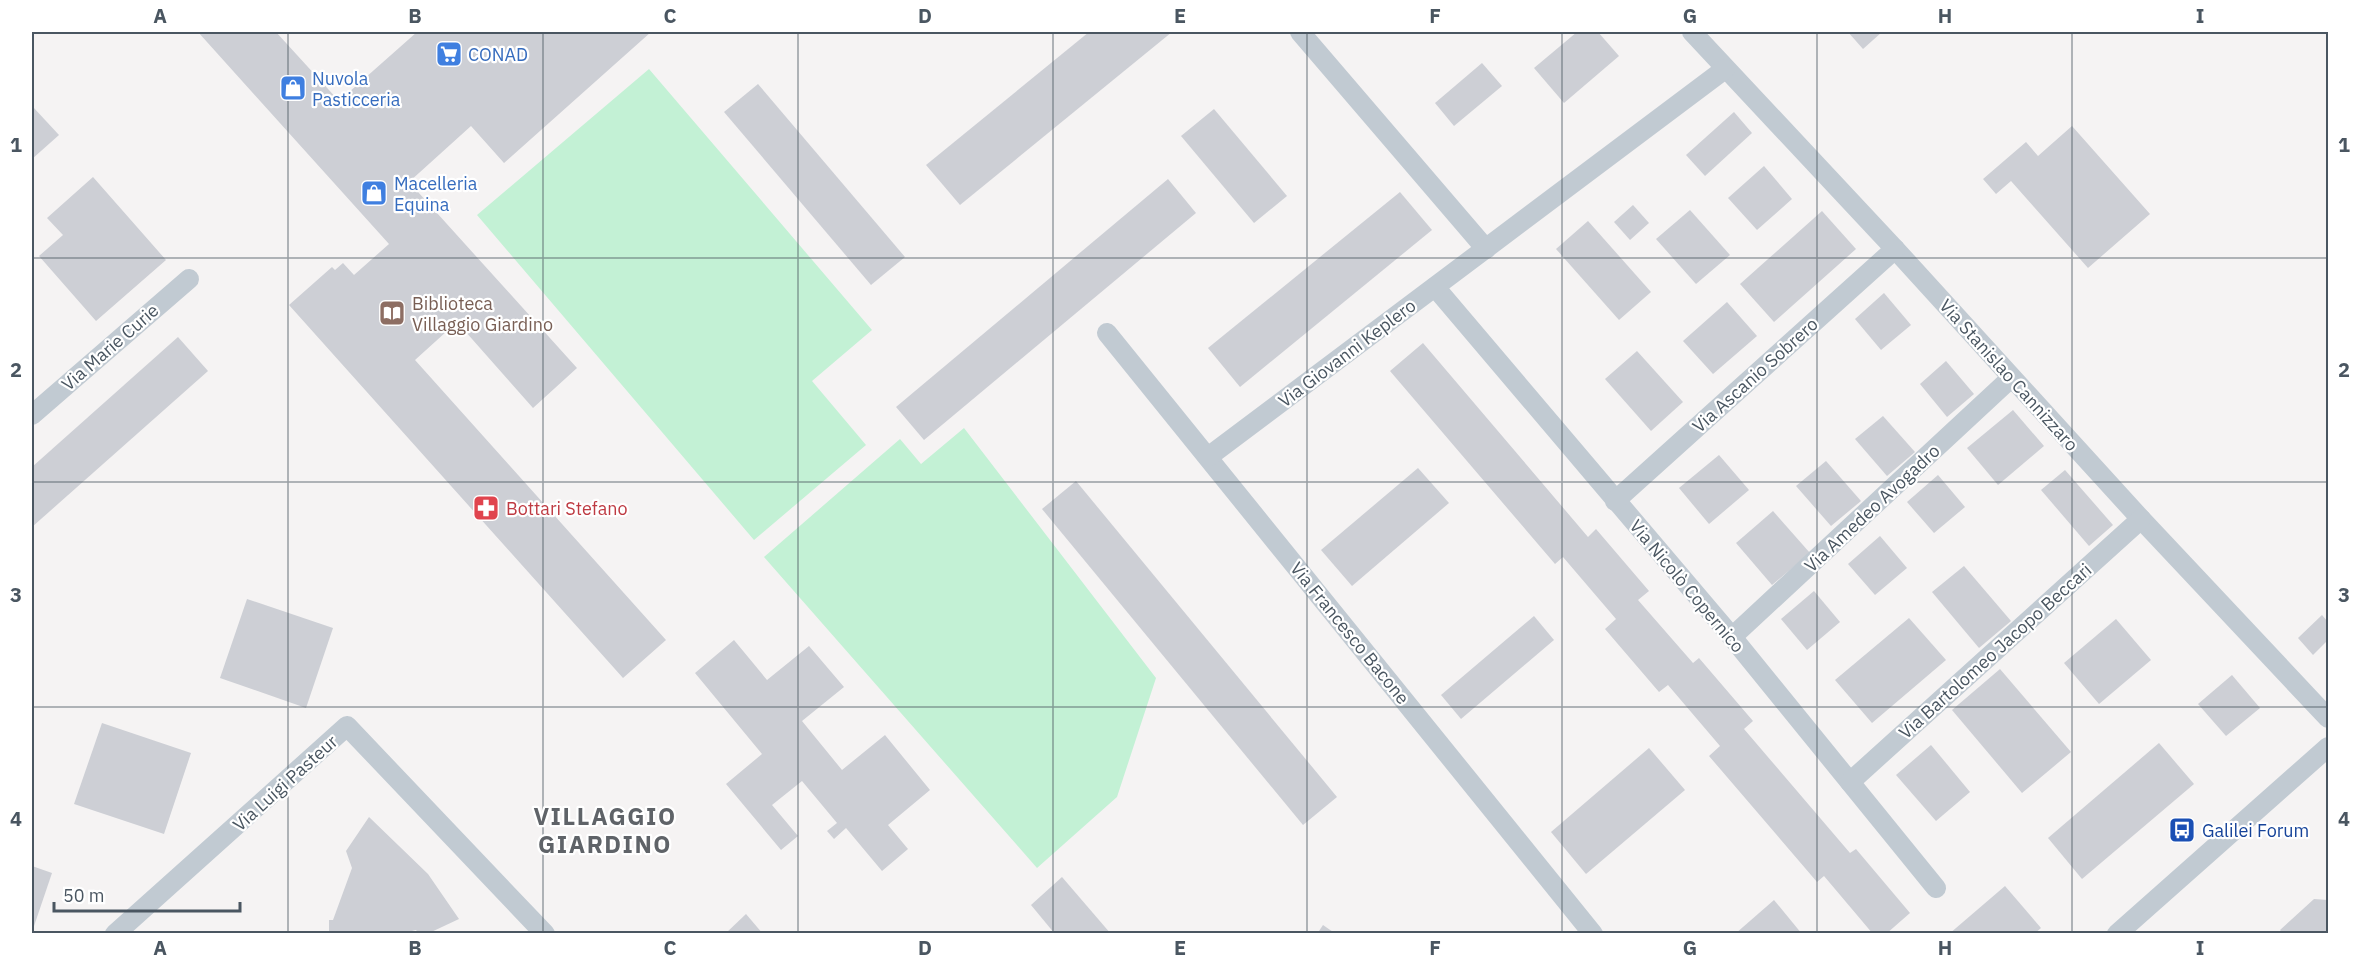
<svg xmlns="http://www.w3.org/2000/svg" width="2360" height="965" viewBox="0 0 2360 965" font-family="'IBM Plex Sans',sans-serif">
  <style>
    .green { fill: #c3f1d5 }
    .building { fill: #cdcfd5 }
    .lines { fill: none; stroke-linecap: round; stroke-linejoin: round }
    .street { stroke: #c1cad2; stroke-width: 20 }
    .grid { fill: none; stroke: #4a5661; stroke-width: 1.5; stroke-opacity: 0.55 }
    .labels { text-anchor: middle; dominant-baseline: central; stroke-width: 4.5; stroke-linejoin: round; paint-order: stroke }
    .shop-label { font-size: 18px; fill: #366cbe; stroke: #fff; text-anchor: start }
    .education-label { font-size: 18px; fill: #785e54; stroke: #fff; text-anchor: start }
    .street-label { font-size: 18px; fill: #4a5661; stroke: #fff }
    .health-label { font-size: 18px; fill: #be3a42; stroke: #fff; text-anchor: start }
    .transit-label { font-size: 18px; fill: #164399; stroke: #fff; text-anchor: start }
    .district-label { font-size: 24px; font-weight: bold; letter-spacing: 1.5px; fill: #5f6368; stroke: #fff }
    .neatline { fill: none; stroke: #4a5661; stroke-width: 2 }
    .grid-label { font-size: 20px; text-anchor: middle; font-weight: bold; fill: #4a5661 }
  </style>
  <rect width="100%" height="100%" fill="#f5f3f3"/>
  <g class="green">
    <polygon points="649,69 872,330 812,381 866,445 754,540 477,215"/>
    <polygon points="964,428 1156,678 1117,797 1037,868 764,557 900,439 921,464"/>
  </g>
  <g class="building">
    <polygon points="198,32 276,32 339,101 417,32 651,32 504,163 471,126 409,182 577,368 533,408 457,322 415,360 666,640 623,678 289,305 332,267 335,270 343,263 354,275 389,244"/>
    <polygon points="1089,32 1172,32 960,205 926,165"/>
    <polygon points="1577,32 1598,32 1619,56 1564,103 1534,68"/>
    <polygon points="1848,32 1882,32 1863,49"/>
    <polygon points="1482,63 1502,86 1454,126 1435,103"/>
    <polygon points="758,84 905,257 871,285 724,112"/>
    <polygon points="33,107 59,135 32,159 32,108"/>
    <polygon points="1214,109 1287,196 1254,223 1181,136"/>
    <polygon points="1734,112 1752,133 1705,176 1686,155"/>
    <polygon points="2072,126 2150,214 2088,268 2011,181 1996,194 1983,179 2026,142 2038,156"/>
    <polygon points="1764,166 1792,199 1757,230 1728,198"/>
    <polygon points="93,177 166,260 96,321 39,256 63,235 47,218"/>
    <polygon points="1168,179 1196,213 924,440 896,407"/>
    <polygon points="1400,192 1432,230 1240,387 1208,348"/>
    <polygon points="1633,205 1649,223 1630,240 1614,222"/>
    <polygon points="1690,210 1730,255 1696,284 1656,239"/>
    <polygon points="1822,211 1856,249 1774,322 1740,284"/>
    <polygon points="1588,221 1651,292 1619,320 1556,249"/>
    <polygon points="1884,293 1911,325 1881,350 1855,319"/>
    <polygon points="1727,302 1757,336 1713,374 1683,341"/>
    <polygon points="178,337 208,371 32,527 32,467"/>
    <polygon points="1423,343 1588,537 1596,529 1649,591 1638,600 1693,663 1699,658 1753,721 1744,729 1850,853 1856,849 1910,913 1886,934 1873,934 1824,876 1817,882 1709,756 1720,746 1668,685 1659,692 1605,629 1616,619 1563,557 1555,564 1390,371"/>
    <polygon points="1637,351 1683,402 1651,431 1605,379"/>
    <polygon points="1946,361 1974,394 1947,417 1920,384"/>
    <polygon points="2013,410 2044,446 1998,485 1967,448"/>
    <polygon points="1883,416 1915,452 1887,476 1855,439"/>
    <polygon points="1719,455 1749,490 1709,524 1679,488"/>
    <polygon points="1826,461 1861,501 1831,526 1796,486"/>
    <polygon points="1418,468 1449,503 1352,586 1321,550"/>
    <polygon points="2065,470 2113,525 2089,546 2041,490"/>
    <polygon points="1938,475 1965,507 1934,533 1907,502"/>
    <polygon points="1076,481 1337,797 1303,825 1042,509"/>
    <polygon points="1773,511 1810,553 1772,585 1736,543"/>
    <polygon points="1880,536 1907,568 1875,595 1848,564"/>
    <polygon points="1964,566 2011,621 1979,648 1932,592"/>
    <polygon points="1814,591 1840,622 1807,650 1781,619"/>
    <polygon points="247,599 333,628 306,708 220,678"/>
    <polygon points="2322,615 2328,622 2328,640 2313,655 2298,638"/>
    <polygon points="1534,616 1554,640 1461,719 1441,695"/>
    <polygon points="1909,618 1946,660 1872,723 1835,680"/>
    <polygon points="2116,619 2151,660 2099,704 2064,663"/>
    <polygon points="734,640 767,680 809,646 844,687 802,721 842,770 885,735 930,790 888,825 908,849 882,871 846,828 834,839 827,831 837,823 802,781 772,805 798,836 781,850 726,784 762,754 695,673"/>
    <polygon points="2000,669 2071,752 2022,793 1952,710"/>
    <polygon points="2232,675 2260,708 2226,736 2198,704"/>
    <polygon points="102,723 191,753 164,834 74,804"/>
    <polygon points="2159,743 2194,784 2082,879 2048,838"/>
    <polygon points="1931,745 1970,792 1936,821 1896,775"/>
    <polygon points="1649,748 1685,790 1586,874 1551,832"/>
    <polygon points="369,817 428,874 459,919 427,934 419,934 416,930 400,934 329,934 329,920 333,920 352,868 346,851"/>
    <polygon points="32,866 52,873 32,932"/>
    <polygon points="1062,877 1111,934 1055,934 1031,905"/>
    <polygon points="2005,886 2041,928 2034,934 1949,934"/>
    <polygon points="2314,899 2328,900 2328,918 2326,918 2328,921 2328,934 2283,934 2280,930"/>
    <polygon points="1774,900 1802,934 1735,934"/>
    <polygon points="746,914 763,934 725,934"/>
    <polygon points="1323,925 1336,934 1317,934"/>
  </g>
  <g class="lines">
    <g class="street">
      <polyline points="1300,32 1486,249"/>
      <polyline points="1692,32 1895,249 2141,519 2328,718"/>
      <polyline points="1435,287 1732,637 1936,888"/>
      <polyline points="1107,333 1593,934"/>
      <polyline points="32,415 189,279"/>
      <polyline points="1208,457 1725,69"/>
      <polyline points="1615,501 1895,249"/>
      <polyline points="1732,637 2011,378"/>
      <polyline points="1850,782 2141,519"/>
      <polyline points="115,934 347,726 545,934"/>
      <polyline points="2117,934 2328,747"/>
    </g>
  </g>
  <path class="grid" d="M288 32V934M543 32V934M798 32V934M1053 32V934M1307 32V934M1562 32V934M1817 32V934M2072 32V934M32 258H2328M32 482H2328M32 707H2328"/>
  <defs>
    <symbol id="supermarket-square" viewBox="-11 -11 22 22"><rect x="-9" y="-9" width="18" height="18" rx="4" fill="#3f7fe0" stroke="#fff"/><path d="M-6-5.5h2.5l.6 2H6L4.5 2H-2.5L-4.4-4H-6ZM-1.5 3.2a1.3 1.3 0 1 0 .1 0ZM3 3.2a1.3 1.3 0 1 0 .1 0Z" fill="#fff"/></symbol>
    <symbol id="shop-square" viewBox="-11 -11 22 22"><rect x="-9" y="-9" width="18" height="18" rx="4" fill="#3f7fe0" stroke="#fff"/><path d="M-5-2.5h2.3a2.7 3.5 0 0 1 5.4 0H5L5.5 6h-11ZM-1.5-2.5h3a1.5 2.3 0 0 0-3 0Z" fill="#fff"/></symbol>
    <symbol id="library-square" viewBox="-11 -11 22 22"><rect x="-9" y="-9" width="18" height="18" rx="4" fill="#8d6e63" stroke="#fff"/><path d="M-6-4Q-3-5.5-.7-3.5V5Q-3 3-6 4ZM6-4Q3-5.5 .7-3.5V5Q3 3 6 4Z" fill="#fff"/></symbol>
    <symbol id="pharmacy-square" viewBox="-11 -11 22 22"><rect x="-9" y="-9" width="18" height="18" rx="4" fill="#e0444e" stroke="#fff"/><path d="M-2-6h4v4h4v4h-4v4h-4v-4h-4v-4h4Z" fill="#fff"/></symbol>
    <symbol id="bus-square" viewBox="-11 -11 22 22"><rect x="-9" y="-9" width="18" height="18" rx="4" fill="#1a4fb4" stroke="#fff"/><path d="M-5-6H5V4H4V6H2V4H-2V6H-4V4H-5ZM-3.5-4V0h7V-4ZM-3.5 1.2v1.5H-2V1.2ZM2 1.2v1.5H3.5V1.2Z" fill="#fff"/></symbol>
  </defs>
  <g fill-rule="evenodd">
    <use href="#supermarket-square" x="434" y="39" width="30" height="30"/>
    <use href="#shop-square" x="278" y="73" width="30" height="30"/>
    <use href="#shop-square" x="359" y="178" width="30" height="30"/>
    <use href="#library-square" x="377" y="298" width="30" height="30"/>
    <use href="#pharmacy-square" x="471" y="493" width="30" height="30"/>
    <use href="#bus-square" x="2167" y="815" width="30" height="30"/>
  </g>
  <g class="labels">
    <g class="shop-label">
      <text x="468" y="54">CONAD</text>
      <text x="312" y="78">Nuvola<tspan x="312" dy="21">Pasticceria</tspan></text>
      <text x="394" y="183">Macelleria<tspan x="394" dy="21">Equina</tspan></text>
    </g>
    <g class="education-label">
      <text x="412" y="303">Biblioteca<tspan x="412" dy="21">Villaggio Giardino</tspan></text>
    </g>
    <g class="street-label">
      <text transform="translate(110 347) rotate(-41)">Via Marie Curie</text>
      <text transform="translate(1347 353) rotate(-37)">Via Giovanni Keplero</text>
      <text transform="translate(1755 375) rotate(-42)">Via Ascanio Sobrero</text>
      <text transform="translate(2009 375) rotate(48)">Via Stanislao Cannizzaro</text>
      <text transform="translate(1872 508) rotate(-43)">Via Amedeo Avogadro</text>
      <text transform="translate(1687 586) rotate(50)">Via Nicolò Copernico</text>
      <text transform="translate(1350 633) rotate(51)">Via Francesco Bacone</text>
      <text transform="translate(1995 651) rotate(-42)">Via Bartolomeo Jacopo Beccari</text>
      <text transform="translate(285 783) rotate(-42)">Via Luigi Pasteur</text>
    </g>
    <g class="health-label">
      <text x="506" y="508">Bottari Stefano</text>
    </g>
    <g class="transit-label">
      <text x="2202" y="830">Galilei Forum</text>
    </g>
    <g class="district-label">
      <text x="605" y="816">VILLAGGIO<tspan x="605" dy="28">GIARDINO</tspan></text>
    </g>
  </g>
  <rect width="2360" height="965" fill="none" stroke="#ffffff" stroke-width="66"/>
  <path d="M54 902v9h186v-9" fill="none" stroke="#4a5661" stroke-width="3"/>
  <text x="63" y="902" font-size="18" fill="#4a5661" stroke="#ffffff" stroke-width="4.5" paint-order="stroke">50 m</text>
  <rect x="33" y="33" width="2294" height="899" class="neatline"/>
  <g class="grid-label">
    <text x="160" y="23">A</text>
    <text x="415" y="23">B</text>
    <text x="670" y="23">C</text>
    <text x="925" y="23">D</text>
    <text x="1180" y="23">E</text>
    <text x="1435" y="23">F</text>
    <text x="1690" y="23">G</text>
    <text x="1945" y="23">H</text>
    <text x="2200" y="23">I</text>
    <text x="16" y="152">1</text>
    <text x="2344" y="152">1</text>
    <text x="16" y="377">2</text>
    <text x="2344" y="377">2</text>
    <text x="16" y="602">3</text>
    <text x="2344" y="602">3</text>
    <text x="16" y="826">4</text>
    <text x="2344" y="826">4</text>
    <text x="160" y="955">A</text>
    <text x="415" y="955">B</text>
    <text x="670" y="955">C</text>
    <text x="925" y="955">D</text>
    <text x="1180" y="955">E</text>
    <text x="1435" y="955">F</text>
    <text x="1690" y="955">G</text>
    <text x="1945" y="955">H</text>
    <text x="2200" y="955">I</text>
  </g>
</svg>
